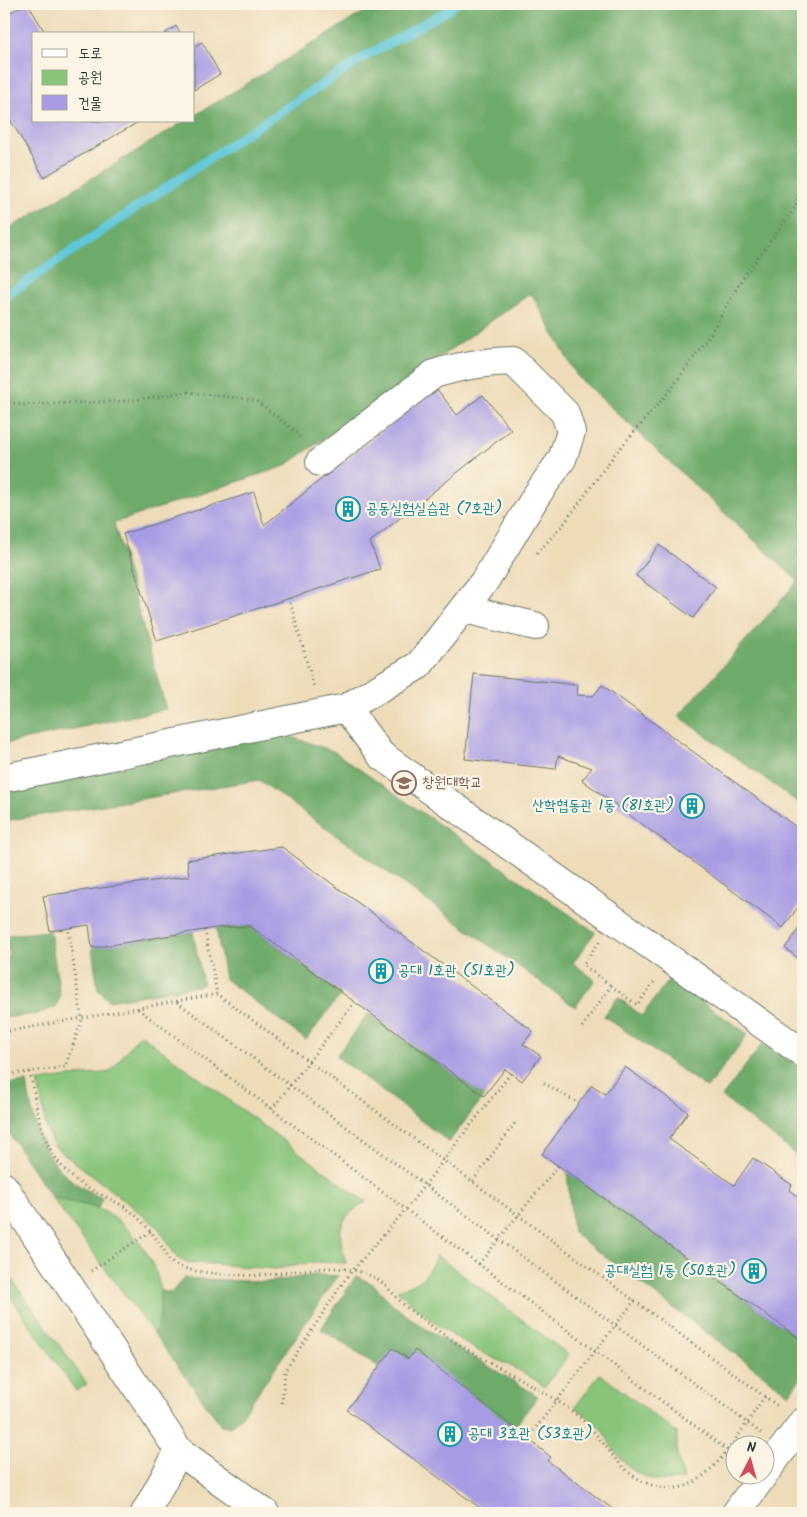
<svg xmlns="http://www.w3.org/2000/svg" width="807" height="1517" viewBox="0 0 807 1517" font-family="Kalam,'Poor Story',sans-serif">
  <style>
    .green { fill: #88c47a; stroke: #548057 }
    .forest { fill: #6eaa6a; stroke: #46744f }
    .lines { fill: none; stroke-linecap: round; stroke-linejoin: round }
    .stream { stroke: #5ec7da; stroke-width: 9 }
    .building { fill: #a79be4 }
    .minor-casing { stroke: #677563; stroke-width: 30 }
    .path { stroke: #677563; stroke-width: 3; stroke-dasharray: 1 4; stroke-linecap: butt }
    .minor { stroke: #fff; stroke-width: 28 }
    .labels { text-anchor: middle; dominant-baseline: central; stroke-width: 4.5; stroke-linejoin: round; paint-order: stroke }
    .culture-label { font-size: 15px; fill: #0d838f; stroke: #fcf5e5; text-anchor: start }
    .education-label { font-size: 15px; fill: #785e54; stroke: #fcf5e5; text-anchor: start }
  </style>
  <rect width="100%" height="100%" fill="#fcf5e5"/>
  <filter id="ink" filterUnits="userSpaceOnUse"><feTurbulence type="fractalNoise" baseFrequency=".02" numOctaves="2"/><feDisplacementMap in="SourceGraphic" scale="10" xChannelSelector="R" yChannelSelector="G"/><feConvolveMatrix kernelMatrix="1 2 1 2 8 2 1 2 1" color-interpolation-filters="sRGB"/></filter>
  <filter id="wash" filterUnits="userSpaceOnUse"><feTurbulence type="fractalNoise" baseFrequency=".0096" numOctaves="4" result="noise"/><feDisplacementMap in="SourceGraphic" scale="20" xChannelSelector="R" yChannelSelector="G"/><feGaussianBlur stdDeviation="1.12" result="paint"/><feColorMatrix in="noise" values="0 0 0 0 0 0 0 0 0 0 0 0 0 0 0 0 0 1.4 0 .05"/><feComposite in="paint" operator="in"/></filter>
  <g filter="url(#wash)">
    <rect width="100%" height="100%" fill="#eedcb9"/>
    <g class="green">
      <path d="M140 1034 366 1202C335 1220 338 1231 346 1263L315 1262 275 1269 186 1262 177 1258 158 1227 53 1145 46 1127 38 1081 110 1072Z"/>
      <path d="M52 1198C67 1199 84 1201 97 1208 142 1229 176 1285 155 1335Z"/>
      <path d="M436 1255 569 1355 544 1387C525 1370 500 1362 477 1350 447 1334 422 1313 397 1290 420 1284 427 1277 436 1255Z"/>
      <polygon points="6,1271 87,1384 76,1391 4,1288 4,1273"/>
      <path d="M600 1374 677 1433V1456L684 1479C656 1485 634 1477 616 1453 610 1446 607 1437 602 1430 594 1421 585 1414 575 1407Z"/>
    </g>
    <g class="forest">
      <polygon points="377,4 803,4 803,806 679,716 798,581 577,376 531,293 285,466 114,523 166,709 4,744 4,232 185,121 194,121 194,116"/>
      <polygon points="265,736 289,736 333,751 595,932 573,963 595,980 575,1007 259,780 4,821 4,793"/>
      <polygon points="250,926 341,994 306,1040 225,979 216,928"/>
      <polygon points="50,931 60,996 56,1007 37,1014 4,1018 4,957 9,956 6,935"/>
      <polygon points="193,932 203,985 109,1001 98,990 92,948"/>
      <polygon points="669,979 748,1034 707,1088 604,1016 618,997 642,1016"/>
      <polygon points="368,1014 484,1096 449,1142 336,1056"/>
      <polygon points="762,1044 803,1069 803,1160 722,1097"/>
      <path d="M27 1082C35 1137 47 1174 102 1198L98 1208 52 1198 4 1126V1085Z"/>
      <polygon points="567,1172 803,1341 803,1375 789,1394 573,1233"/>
      <polygon points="316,1275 338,1276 241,1417 231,1427 221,1425 155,1335 160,1317 160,1291 171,1293 184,1278 267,1282"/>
      <polygon points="356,1276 373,1284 397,1308 418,1324 538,1396 513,1429 415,1351 408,1359 379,1367 321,1329"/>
    </g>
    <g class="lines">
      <polyline class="stream" points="4,297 247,133 368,55 450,9 455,4"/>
    </g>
    <g id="blocks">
      <g class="building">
        <polygon points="25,4 28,4 46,34 34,34 34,121 140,121 44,177 4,109 4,16"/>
        <polygon points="176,26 181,34 164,34"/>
        <polygon points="202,42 220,74 194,90 194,47"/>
        <polygon points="436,388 457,415 483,395 511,430 370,542 380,569 157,641 123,534 254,492 264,525"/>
        <polygon points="659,545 716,587 693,618 636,576"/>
        <polygon points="474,674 578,685 577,695 593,696 602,685 803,832 803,900 783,928 582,780 592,768 558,756 556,769 465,759"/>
        <polygon points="282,847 533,1031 523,1044 541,1056 522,1081 505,1069 484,1096 250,926 216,928 92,948 89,925 50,931 43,896 189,876 187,860"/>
        <polygon points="803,923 803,962 785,948"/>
        <polygon points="625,1067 688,1112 669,1139 734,1185 753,1158 792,1185 789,1190 803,1201 803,1341 542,1154 592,1085 605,1094"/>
        <polygon points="393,1348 408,1359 415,1350 551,1457 548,1461 618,1513 487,1513 347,1410"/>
      </g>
    </g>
  </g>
  <g filter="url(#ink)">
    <use href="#blocks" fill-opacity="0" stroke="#677563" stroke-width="1"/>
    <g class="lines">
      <defs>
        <g id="minor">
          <polyline points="464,609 535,626"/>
          <polyline points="346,708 381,755 803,1053"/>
          <path d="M4 778 346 708 419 665 486 579 536 496 562 459 571 432 565 413 513 361C485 362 461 365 434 374L320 462"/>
          <polyline points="4,1187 179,1451 265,1513"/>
          <polyline points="764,1474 803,1422"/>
          <polyline points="145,1513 179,1451"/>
          <polyline points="736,1513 764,1474"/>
        </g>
      </defs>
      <use href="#minor" class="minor-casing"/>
      <g class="path">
        <polyline points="4,401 22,405 126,401 187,392 255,400 295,431 302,440"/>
        <polyline points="537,553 563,525 615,454 672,388 711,333 744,276 795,208 803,180"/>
        <polyline points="289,598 314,687"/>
        <polyline points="205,930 217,994"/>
        <polyline points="599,942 583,965 611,986"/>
        <polyline points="177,1002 761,1433"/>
        <polyline points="138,1009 734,1455"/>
        <polyline points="582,1027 611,986 637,1005 654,982"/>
        <polyline points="4,1032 217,994 779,1407"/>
        <path d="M30 1072C39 1115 40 1154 80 1183 97 1195 118 1200 134 1214 145 1224 154 1235 162 1247 165 1251 166 1257 169 1260 181 1273 222 1274 239 1275 283 1279 331 1256 373 1277 385 1283 392 1293 402 1303 413 1314 427 1323 440 1332 483 1362 531 1381 573 1412 610 1439 619 1488 673 1488 711 1489 745 1423 766 1395"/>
        <polyline points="4,1075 65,1067 82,1020 68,928"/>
        <polyline points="544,1083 578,1103"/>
        <polyline points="272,1109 354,1003"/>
        <polyline points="473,1181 515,1123"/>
        <polyline points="479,1264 558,1166"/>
        <polyline points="91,1271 151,1231"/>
        <polyline points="282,1403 285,1371 346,1278 406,1209 511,1073"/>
        <polyline points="527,1439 635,1300"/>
      </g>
      <use href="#minor" class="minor"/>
    </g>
  </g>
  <defs>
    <symbol id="building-ring" viewBox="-11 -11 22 22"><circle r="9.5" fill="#fcf5e5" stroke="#0f9aa8" stroke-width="1.5"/><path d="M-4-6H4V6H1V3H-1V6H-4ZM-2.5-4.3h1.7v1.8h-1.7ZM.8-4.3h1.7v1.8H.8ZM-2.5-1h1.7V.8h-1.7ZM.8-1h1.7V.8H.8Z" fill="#0f9aa8"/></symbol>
    <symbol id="university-ring" viewBox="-11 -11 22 22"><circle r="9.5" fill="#fcf5e5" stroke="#8d6e63" stroke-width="1.5"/><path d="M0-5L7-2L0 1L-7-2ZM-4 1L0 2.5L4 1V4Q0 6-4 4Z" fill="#8d6e63"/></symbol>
  </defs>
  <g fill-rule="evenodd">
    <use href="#building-ring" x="334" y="495" width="28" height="28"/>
    <use href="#university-ring" x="390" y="769" width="28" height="28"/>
    <use href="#building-ring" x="678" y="792" width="28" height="28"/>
    <use href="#building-ring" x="367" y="957" width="28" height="28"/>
    <use href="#building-ring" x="740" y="1257" width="28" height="28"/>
    <use href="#building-ring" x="436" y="1420" width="28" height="28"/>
  </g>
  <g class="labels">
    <g class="culture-label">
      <text x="366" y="509">공동실험실습관 (7호관)</text>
      <text x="674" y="806" text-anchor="end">산학협동관 1동 (81호관)</text>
      <text x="398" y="971">공대 1호관 (51호관)</text>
      <text x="736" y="1271" text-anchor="end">공대실험 1동 (50호관)</text>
      <text x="468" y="1434">공대 3호관 (53호관)</text>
    </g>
    <g class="education-label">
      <text x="422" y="783">창원대학교</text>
    </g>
  </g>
  <rect width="807" height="1517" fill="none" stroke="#fcf5e5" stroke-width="20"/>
  <rect x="32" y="32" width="162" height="90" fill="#fcf5e5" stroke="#a4ab9e"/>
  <rect x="42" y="49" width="25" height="8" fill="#ffffff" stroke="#a4ab9e"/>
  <text x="78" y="58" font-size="15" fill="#1f3d34">도로</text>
  <rect x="42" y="70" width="25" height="15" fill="#88c47a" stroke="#a4ab9e"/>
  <text x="78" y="82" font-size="15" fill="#1f3d34">공원</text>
  <rect x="42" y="95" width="25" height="15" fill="#a79be4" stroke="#a4ab9e"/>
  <text x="78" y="108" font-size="15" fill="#1f3d34">건물</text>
  <g transform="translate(750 1460) rotate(6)"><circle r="24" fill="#fcf5e5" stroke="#a4ab9e"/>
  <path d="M0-4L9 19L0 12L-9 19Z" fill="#d1495b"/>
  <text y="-8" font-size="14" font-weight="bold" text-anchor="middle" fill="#1f3d34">N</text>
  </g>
</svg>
